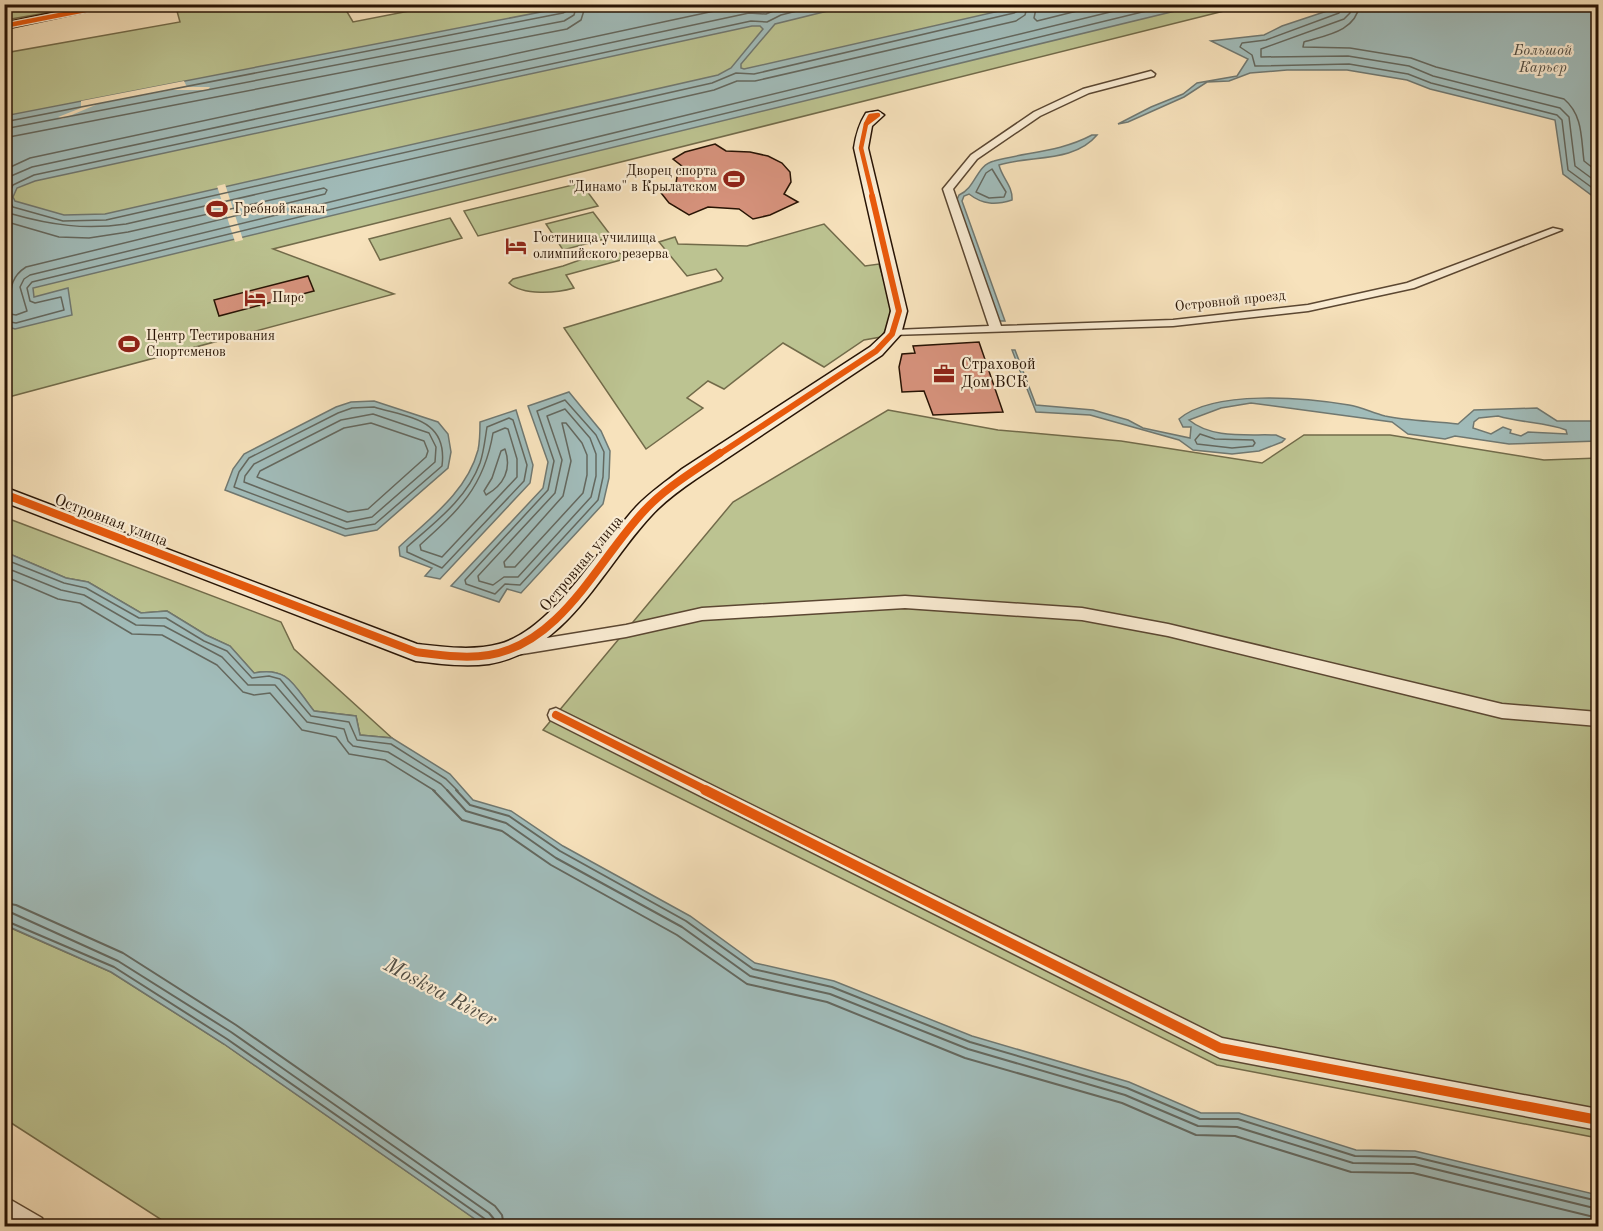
<svg xmlns="http://www.w3.org/2000/svg" width="1603" height="1231" viewBox="0 0 1603 1231" font-family="'Old Standard TT',serif">
  <style>
    .green { fill: #bcc391; stroke: #726b4a; stroke-width: 1.5 }
    .water { fill: #a1bcba; stroke: #707871; stroke-width: 1.5; fill-rule: evenodd }
    .pier { fill: #f7e2bc }
    .lines { fill: none; stroke-linecap: round; stroke-linejoin: round }
    .shore-far1 { stroke: #64685f; stroke-width: 1.5 }
    .shore { stroke: #64685f; stroke-width: 2 }
    .building { fill: #d6927c; stroke: #271304; stroke-width: 1.5 }
    .street-casing { stroke: #5b4732; stroke-width: 3 }
    .secondary-casing { stroke: #271304; stroke-width: 3 }
    .street { fill: #faecd3; fill-rule: evenodd }
    .secondary { fill: #faecd3; fill-rule: evenodd }
    .cycleway-far3-casing { stroke: #faecd3; stroke-width: 7 }
    .cycleway-far2-casing { stroke: #faecd3; stroke-width: 9 }
    .cycleway-far1-casing { stroke: #faecd3; stroke-width: 11 }
    .cycleway-casing { stroke: #faecd3; stroke-width: 14 }
    .cycleway-far3 { stroke: #e8590c; stroke-width: 4.5 }
    .cycleway-far2 { stroke: #e8590c; stroke-width: 6 }
    .cycleway-far1 { stroke: #e8590c; stroke-width: 8 }
    .cycleway { stroke: #e8590c; stroke-width: 10 }
    .labels { text-anchor: middle; dominant-baseline: central; stroke-width: 4.5; stroke-linejoin: round; paint-order: stroke }
    .far-poi-label { font-size: 14px; fill: #271304; stroke: #faecd3; text-anchor: start }
    .far-street-label { font-size: 14px; fill: #271304; stroke: #faecd3 }
    .far-water-label { font-size: 15px; font-style: italic; fill: #524e44; stroke: #faecd3 }
    .poi-label { font-size: 16px; fill: #271304; stroke: #faecd3; text-anchor: start }
    .street-label { font-size: 16px; fill: #271304; stroke: #faecd3 }
    .near-water-label { font-size: 21px; font-style: italic; fill: #524e44; stroke: #faecd3 }
  </style>
  <rect width="100%" height="100%" fill="#f7e2bc"/>
  <filter id="stains"><feTurbulence type="fractalNoise" baseFrequency=".00333" numOctaves="4"/><feColorMatrix values="0 0 0 0 .2 0 0 0 0 .09 0 0 0 0 .02 0 0 0 .5 -.17"/></filter>
  <radialGradient id="worn" r=".72"><stop offset=".6" stop-color="#630" stop-opacity="0"/><stop offset="1" stop-color="#630" stop-opacity=".3"/></radialGradient>
  <g class="green">
    <polygon points="5,4 93,4 93,5 5,20"/>
    <polygon points="175,4 343,5 353,22 445,4 1248,5 273,249 394,294 5,398 5,53 180,22"/>
    <polygon points="581,183 598,206 478,236 464,211"/>
    <polygon points="593,212 612,237 563,250 546,224"/>
    <polygon points="450,218 462,238 380,260 369,239"/>
    <path d="M824 224 865 266 879 264C886 290 899 314 881 337L864 340 824 367 783 343 724 389 708 381 687 398 703 408 646 449 564 328 721 281 723 278 716 269 687 276 659 242 675 237 678 244 747 246Z"/>
    <path d="M608 250 632 257 566 275 574 288C557 293 523 296 509 283L513 279 563 266Z"/>
    <polygon points="888,410 998,430 1121,441 1262,463 1304,435 1390,435 1544,460 1598,458 1598,1138 1217,1065 543,730 733,502"/>
    <path d="M4 517 281 622 294 649 392 738 360 735 356 716 314 711C294 687 289 666 254 673L230 646 206 635 167 611 141 613 88 582 66 578 5 552Z"/>
    <polygon points="4,925 111,972 224,1044 485,1226 171,1226 5,1119"/>
  </g>
  <g class="water">
    <polygon points="1348,4 1598,5 1598,200 1563,174 1555,120 1430,89 1407,80 1347,70 1287,70 1250,73 1229,81 1207,82 1184,97 1128,122 1118,124 1151,107 1183,94 1197,83 1237,76 1248,59 1211,41 1264,35 1282,26"/>
    <path d="M577 5H852L775 24 741 64V68L744 69 1026 5H1200L33 288 34 297 68 288 72 315 15 329 5 326 4 116ZM752 26H760L763 29 731 68 718 75 105 214 64 215 15 201 13 197 17 188 35 181Z"/>
    <path d="M1092 135H1097C1074 163 1030 155 999 165 1002 178 1013 186 1012 200 996 205 983 205 969 194L964 196 962 201 1005 321H998L956 202 959 195C976 188 976 165 994 161 1027 152 1060 152 1092 135Z"/>
    <path d="M1012 350H1015L1036 405 1093 410 1128 420 1143 428 1190 438 1191 427H1183L1179 419C1214 389 1306 398 1349 405 1361 407 1373 413 1385 416 1408 421 1434 421 1458 424L1474 410 1537 408 1557 421H1598V441L1509 444 1455 436 1445 439 1408 434 1392 422 1251 403 1221 408 1189 420C1212 439 1247 434 1276 435L1285 439 1282 442 1259 451 1232 454 1193 450 1179 440 1090 415 1036 412ZM1498 416C1521 423 1546 422 1566 430L1567 434 1528 432 1521 436 1510 433 1511 430 1503 427 1491 434 1473 428 1474 422 1479 418Z"/>
    <polygon points="569,392 601,431 610,451 609,478 603,504 521,593 507,589 499,602 451,586 543,488 548,462 528,406"/>
    <polygon points="374,401 438,422 448,434 451,452 448,468 377,530 345,536 225,490 233,469 244,454 336,407 351,402"/>
    <path d="M516 410 533 465 530 483 440 579 425 576 432 568 400 556 399 547C429 519 467 492 478 450 480 441 480 431 480 422Z"/>
    <path d="M5 552 66 578 88 582 141 613 167 611 206 635 230 646 254 673C289 666 294 686 314 711L356 716 360 735 392 738 450 774 473 800 511 811 563 846 690 916 755 963 834 981 972 1036 1129 1082 1201 1113H1239L1356 1150 1415 1151 1598 1195V1226H485L224 1044 111 972 5 925Z"/>
  </g>
  <g class="pier">
    <polygon points="184,81 187,87 210,87 208,90 172,90 98,104 62,119 58,117 81,108 81,101"/>
    <polygon points="225,184 243,240 235,242 217,186"/>
  </g>
  <g class="lines">
    <g class="shore-far1">
      <polyline points="824,4 781,15 767,22 751,21 34,175 13,185 7,198 13,207 63,221 106,220 712,83 736,73 754,74 1014,13 1019,10 1020,4"/>
      <polyline points="1037,4 1034,18 1037,21 1105,4"/>
      <polyline points="1344,4 1339,13 1266,40 1242,43 1240,47 1252,55 1255,66 1349,64 1408,74 1431,83 1557,115 1562,120 1568,170 1598,192"/>
      <polyline points="1351,4 1350,13 1344,19 1261,49 1261,57 1348,56 1409,66 1433,76 1560,108 1569,117 1575,166 1598,183"/>
      <path d="M1360 4C1355 32 1327 35 1304 42L1303 47 1350 48 1411 58 1436 67 1564 99C1583 115 1581 138 1584 161L1598 172"/>
      <polyline points="4,122 563,13 568,10 569,4"/>
      <polyline points="4,129 564,21 574,15 577,4"/>
      <polyline points="4,138 567,29 581,20 586,4"/>
      <polygon points="992,169 1006,192 1004,197 989,198 976,192 986,173"/>
      <polyline points="4,170 30,158 747,4"/>
      <polyline points="4,182 11,176 32,167 749,13 766,14 790,4"/>
      <path d="M4 209 12 214C51 225 85 230 126 224L714 90 737 81H755L1016 21 1025 15 1028 4"/>
      <path d="M4 221 59 237 89 238 128 232 324 188 327 190 325 194 26 267C12 276 10 287 11 302L4 304"/>
      <polyline points="4,313 16,315 27,311 20,287 24,279 30,275 1143,4"/>
      <polyline points="4,321 16,323 64,310 61,297 35,303 30,301 27,288 32,282 1175,4"/>
      <polygon points="565,400 596,435 604,452 603,477 598,500 520,585 505,584 495,594 466,584 465,580 548,490 554,461 537,411"/>
      <path d="M374 407C410 418 448 419 442 466L375 524 346 529 234 487 239 472 249 458 338 413 352 408Z"/>
      <polygon points="565,409 590,438 596,454 596,476 591,497 518,577 504,577 493,585 479,581 478,576 555,493 562,460 547,416"/>
      <polygon points="373,414 429,433 436,447 435,462 372,517 347,522 244,482 245,476 254,464 341,420"/>
      <path d="M509 418 513 420 527 465 524 481 442 568 407 552V547C434 523 467 499 480 463 484 451 485 439 487 427Z"/>
      <polygon points="371,423 424,441 428,451 426,457 368,509 348,512 257,477 260,471 344,428"/>
      <polygon points="562,423 566,423 582,443 587,455 587,475 583,493 515,567 505,567 504,562 563,496 571,461"/>
      <path d="M505 428 508 429 517 459V477L442 557 421 550 420 545C459 510 484 487 493 433Z"/>
      <polygon points="1200,434 1215,439 1253,440 1255,443 1253,446 1232,448 1197,444 1195,440"/>
      <path d="M505 449C512 469 504 485 486 495L484 491 492 478 501 451Z"/>
      <polyline points="4,559 64,583 86,588 139,618 166,618 204,641 227,651 252,678 269,676 280,679 311,716 349,722 357,740 391,744 446,779 458,791"/>
      <polyline points="4,567 61,590 84,595 136,625 164,626 222,657 248,685 275,685 307,722 344,729 348,741 353,746 388,752 441,784 448,791"/>
      <polyline points="4,576 58,599 80,603 132,634 162,635 217,665 243,692 254,695 270,693 302,730 336,737 349,754 385,760 435,791"/>
    </g>
    <g class="shore">
      <polyline points="433,790 462,820 502,831 551,865 677,935 747,984 827,1002 965,1058 1122,1103 1196,1135 1235,1136 1351,1172 1413,1173 1598,1218"/>
      <polyline points="447,790 466,811 506,823 556,858 682,927 750,976 830,994 968,1049 1125,1095 1198,1126 1237,1127 1353,1163 1414,1164 1598,1209"/>
      <polyline points="456,790 470,805 509,816 560,851 686,921 753,969 832,987 970,1042 1127,1088 1200,1119 1238,1119 1355,1156 1415,1157 1598,1201"/>
      <polyline points="4,903 16,905 123,953 236,1025 495,1206 502,1215 504,1226"/>
      <polyline points="4,912 12,913 118,961 231,1032 489,1213 494,1219 495,1226"/>
      <polyline points="4,920 114,967 227,1039 485,1219 488,1226"/>
    </g>
  </g>
  <g class="building">
    <polygon points="715,144 726,151 750,152 768,156 782,163 790,172 791,182 784,194 798,202 770,215 753,219 739,209 708,207 689,215 669,203 658,189 676,183 677,177 683,167 673,159 685,152"/>
    <polygon points="308,276 314,291 219,316 214,300"/>
    <polygon points="979,342 1003,412 933,415 924,391 902,392 899,367 902,354 915,353 913,346"/>
  </g>
  <g class="lines">
    <defs>
      <g id="street">
        <polygon points="1151,71 1155,74 1154,76 1089,93 1040,116 977,159 953,189 1001,326 1173,320 1308,305 1407,283 1553,228 1562,230 1414,288 1308,311 1173,326 891,335 889,333 895,330 989,326 943,189 971,155 1034,112 1083,89"/>
        <polygon points="905,596 1082,608 1168,624 1502,704 1598,712 1598,726 1502,718 1168,636 1082,620 905,608 702,620 626,637 516,655 511,653 508,649 511,645 516,643 626,625 702,608"/>
        <polygon points="556,708 1222,1038 1598,1109 1598,1130 1220,1058 550,720 548,715 550,710"/>
        <polygon points="4,1196 42,1218 45,1226 15,1226 4,1220"/>
      </g>
      <g id="secondary">
        <polygon points="97,4 121,4 4,29 4,23"/>
        <path d="M878 111 884 115 872 126 868 148 907 311 901 334 882 355 696 479C680 490 663 502 650 517 602 569 567 651 489 664 465 667 440 664 416 661L4 502V487L417 644C444 647 473 651 499 644 553 630 600 546 636 507 650 492 667 481 682 469L870 347 885 333 891 311 854 148C856 135 859 124 866 113Z"/>
      </g>
    </defs>
    <use href="#street" class="street-casing"/>
    <use href="#secondary" class="secondary-casing"/>
    <use href="#street" class="street"/>
    <use href="#secondary" class="secondary"/>
    <defs>
      <g id="cycleway-far3">
        <polyline points="4,26 116,4"/>
        <polygon points="878,115 866,124 870,116"/>
        <polyline points="866,124 861,148 873,198"/>
      </g>
      <polyline id="cycleway-far2" points="718,455 876,351 892,334 899,311 872,196"/>
      <g id="cycleway-far1">
        <path d="M4 494 416 652C440 655 465 659 489 655 562 643 598 560 644 511 665 488 694 471 720 453"/>
        <polyline points="556,715 708,791"/>
      </g>
      <polyline id="cycleway" points="705,790 1220,1048 1598,1120"/>
    </defs>
    <use href="#cycleway-far3" class="cycleway-far3-casing"/>
    <use href="#cycleway-far2" class="cycleway-far2-casing"/>
    <use href="#cycleway-far1" class="cycleway-far1-casing"/>
    <use href="#cycleway" class="cycleway-casing"/>
    <use href="#cycleway-far3" class="cycleway-far3"/>
    <use href="#cycleway-far2" class="cycleway-far2"/>
    <use href="#cycleway-far1" class="cycleway-far1"/>
    <use href="#cycleway" class="cycleway"/>
  </g>
  <defs>
    <symbol id="stadium-bare" viewBox="-9 -9 18 18"><path d="M0-5a6.5 5 0 1 0 0 10a6.5 5 0 1 0 0-10ZM-3.5-1.8h7v3.6h-7Z" fill="#8f2418" stroke="#faecd3" stroke-width="2.5" paint-order="stroke"/></symbol>
    <symbol id="hotel-bare" viewBox="-9 -9 18 18"><path d="M-6-4.5h1.5V1H6V5H4.5V3h-9V5H-6ZM-4 0a1.8 1.8 0 1 1 3.6 0ZM.5 0V-2.5h3Q6-2.5 6 0Z" fill="#8f2418" stroke="#faecd3" stroke-width="2.5" paint-order="stroke"/></symbol>
    <symbol id="office-bare" viewBox="-9 -9 18 18"><path d="M-6-3h4V-5.5h4V-3h4V5H-6ZM-1-4.5V-3h2v-1.5ZM-6 0V1H6V0Z" fill="#8f2418" stroke="#faecd3" stroke-width="2.5" paint-order="stroke"/></symbol>
  </defs>
  <g fill-rule="evenodd">
    <use href="#stadium-bare" x="719" y="164" width="30" height="30"/>
    <use href="#stadium-bare" x="202" y="194" width="30" height="30"/>
    <use href="#hotel-bare" x="501" y="231" width="30" height="30"/>
    <use href="#hotel-bare" x="240" y="283" width="30" height="30"/>
    <use href="#stadium-bare" x="114" y="329" width="30" height="30"/>
    <use href="#office-bare" x="929" y="359" width="30" height="30"/>
  </g>
  <g class="labels">
    <g class="far-poi-label">
      <text x="717" y="171" text-anchor="end">Дворец спорта<tspan x="717" dy="16">"Динамо" в Крылатском</tspan></text>
      <text x="234" y="209">Гребной канал</text>
      <text x="533" y="238">Гостиница училища<tspan x="533" dy="16">олимпийского резерва</tspan></text>
      <text x="272" y="298">Пирс</text>
      <text x="146" y="336">Центр Тестирования<tspan x="146" dy="16">Спортсменов</tspan></text>
    </g>
    <g class="far-street-label">
      <text transform="translate(1230 301) rotate(-6)">Островной проезд</text>
    </g>
    <g class="far-water-label">
      <text x="1543" y="51">Большой<tspan x="1543" dy="17">Карьер</tspan></text>
    </g>
    <g class="poi-label">
      <text x="961" y="365">Страховой<tspan x="961" dy="18">Дом ВСК</tspan></text>
    </g>
    <g class="street-label">
      <text transform="translate(111 521) rotate(21)">Островная улица</text>
      <text transform="translate(582 564) rotate(-50)">Островная улица</text>
    </g>
    <g class="near-water-label">
      <text transform="translate(440 993) rotate(28)">Moskva River</text>
    </g>
  </g>
  <rect width="1603" height="1231" fill="none" stroke="#f7e2bc" stroke-width="24"/>
  <rect x="6" y="6" width="1591" height="1219" fill="none" stroke="#271304" stroke-width="3"/>
  <rect x="12" y="12" width="1579" height="1207" fill="none" stroke="#271304" stroke-width="1.5"/>
  <rect width="100%" height="100%" filter="url(#stains)"/>
  <rect width="100%" height="100%" fill="url(#worn)"/>
</svg>
